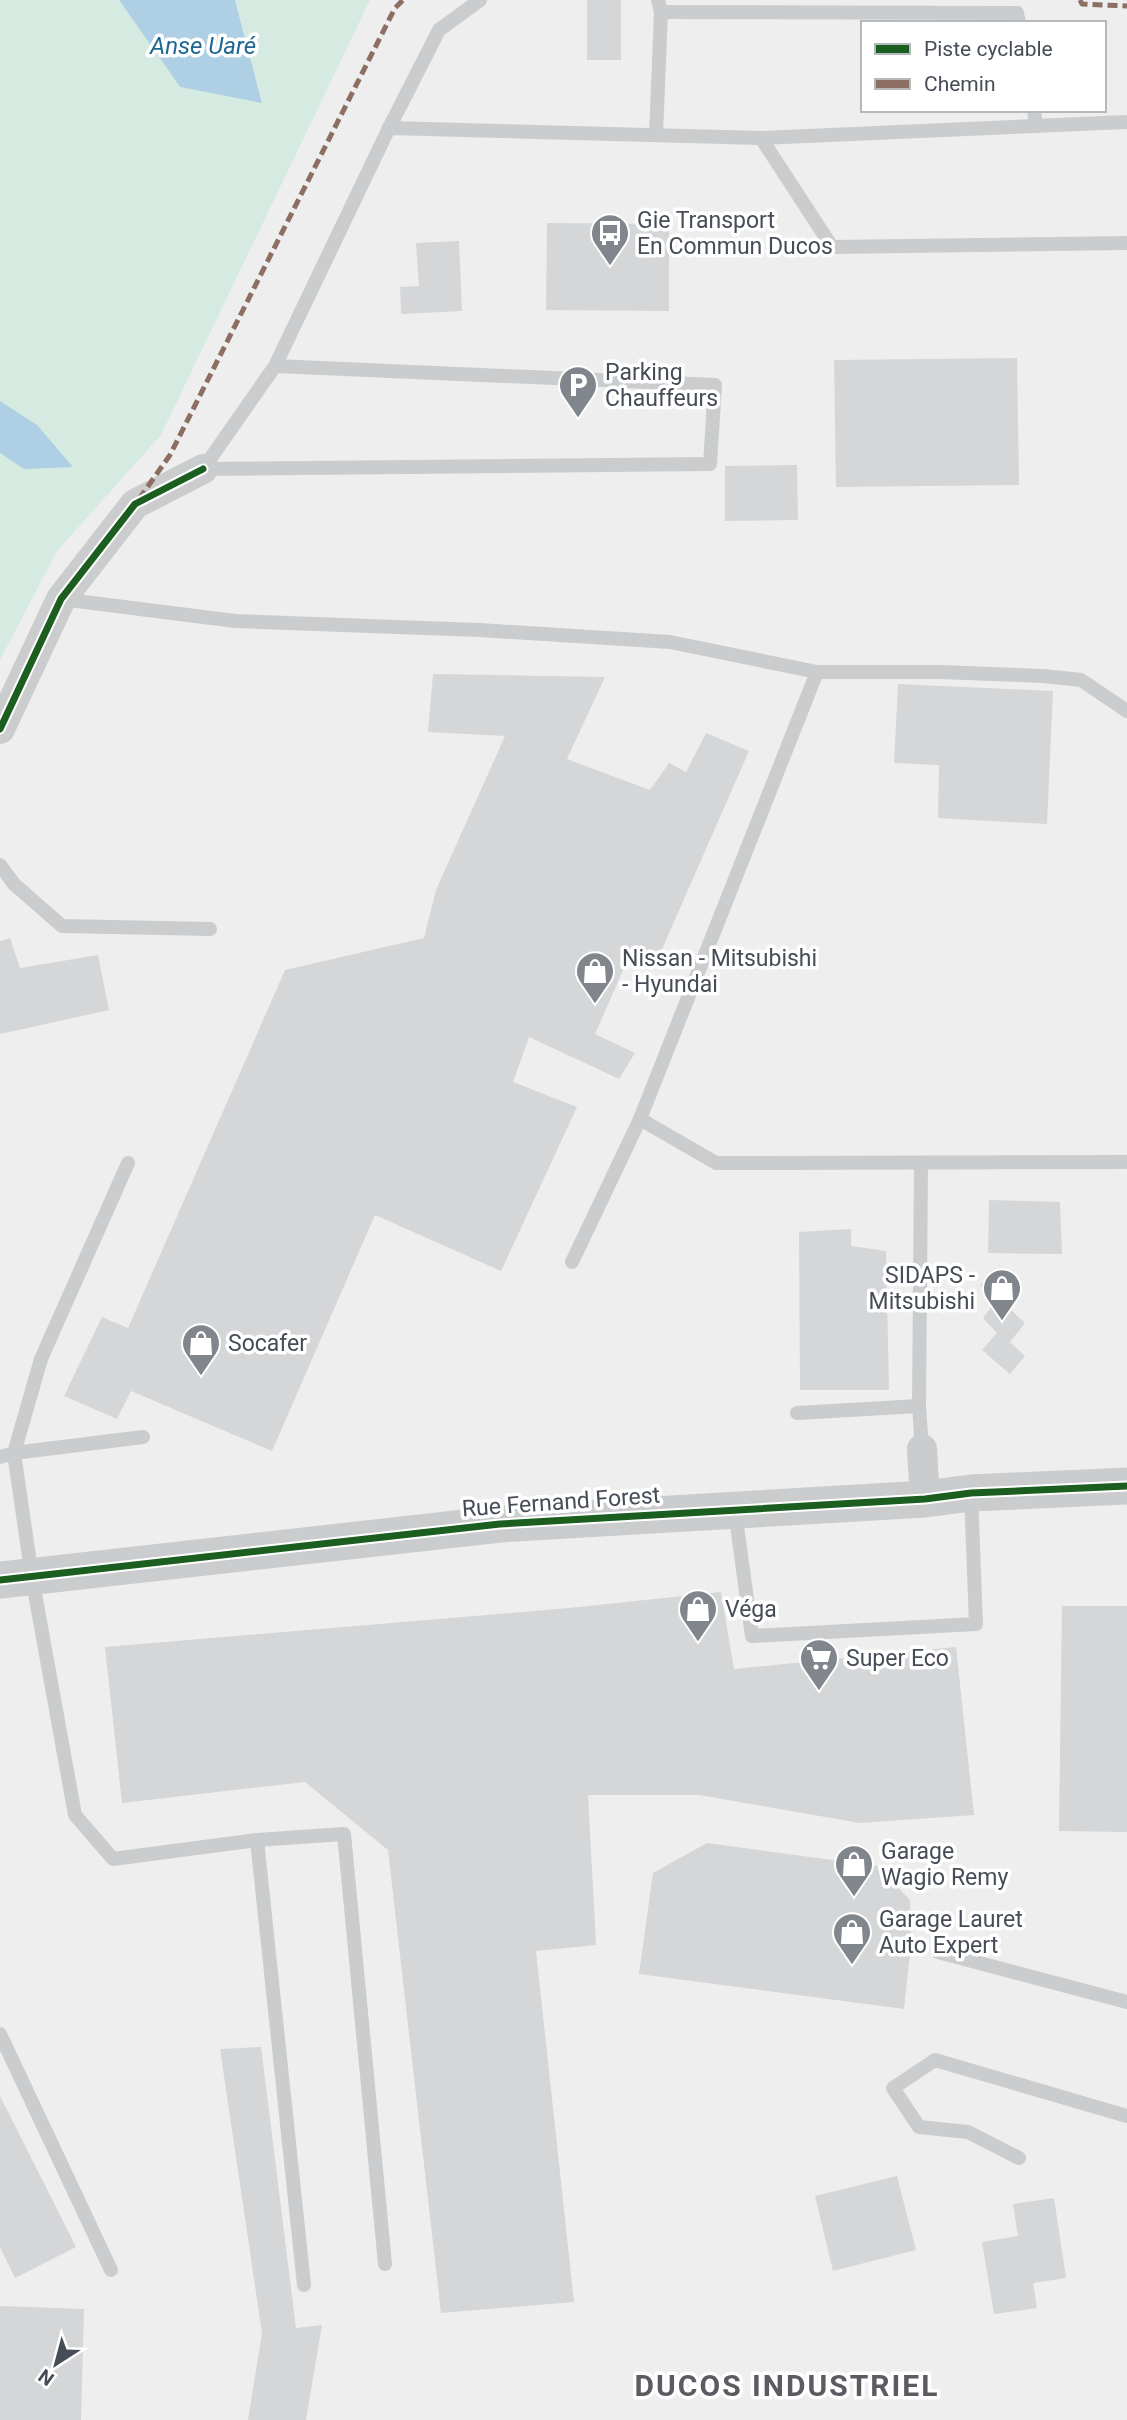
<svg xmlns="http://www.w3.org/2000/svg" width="1127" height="2420" viewBox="0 0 1127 2420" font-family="Roboto,sans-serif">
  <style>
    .green { fill: #d5ebe1 }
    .water { fill: #aecfe4 }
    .building { fill: #d5d6d8 }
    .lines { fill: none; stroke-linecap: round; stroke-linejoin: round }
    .service { stroke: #caccce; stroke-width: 14 }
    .minor { stroke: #caccce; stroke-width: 30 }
    .tertiary { stroke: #caccce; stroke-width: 37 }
    .quiet { stroke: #8d6e63; stroke-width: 5; stroke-dasharray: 10 5; stroke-linecap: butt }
    .cycleway-casing { stroke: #fff; stroke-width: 11 }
    .cycleway { stroke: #1b5e20; stroke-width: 7 }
    .labels { text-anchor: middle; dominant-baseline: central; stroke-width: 7; stroke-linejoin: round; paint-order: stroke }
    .poi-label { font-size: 23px; fill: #474d57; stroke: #fff; text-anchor: start }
    .street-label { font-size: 23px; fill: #474d57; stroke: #fff }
    .water-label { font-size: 24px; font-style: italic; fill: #1e6794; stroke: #fff }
    .district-label { font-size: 30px; font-weight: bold; letter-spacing: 2px; fill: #5a5c61; stroke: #fff }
  </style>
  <rect width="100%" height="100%" fill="#eee"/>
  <polygon class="green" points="0,0 119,0 180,87 262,102 235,0 370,0 161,435 57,551 0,660 0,453 25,469 37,425 0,401"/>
  <g class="water">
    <polygon points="119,0 235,0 262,103 180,87"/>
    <polygon points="0,401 37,425 73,467 24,469 0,453"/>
  </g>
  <g class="building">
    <rect x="587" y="0" width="34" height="60"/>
    <polygon points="547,223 669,224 669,311 546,310"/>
    <polygon points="459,241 462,311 401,314 400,287 419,286 416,243"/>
    <polygon points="1017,358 1019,485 836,487 834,360"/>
    <polygon points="797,465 798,520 725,521 725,466"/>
    <polygon points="433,674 605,677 567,759 650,790 669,763 686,772 706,733 749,751 659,956 634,945 595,1034 635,1053 619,1079 529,1037 513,1082 577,1107 501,1271 375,1215 272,1451 131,1391 117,1419 64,1396 102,1317 128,1328 285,970 424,938 436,890 505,736 428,732"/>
    <polygon points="898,684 1053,691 1047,824 938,818 939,765 894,763"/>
    <polygon points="10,938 20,968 98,955 109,1010 0,1034 0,941"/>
    <polygon points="989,1200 1060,1202 1062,1254 988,1253"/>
    <polygon points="851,1229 851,1246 886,1251 889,1390 800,1390 799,1232"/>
    <polygon points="996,1270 1021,1295 1010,1309 1025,1323 1010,1342 1025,1356 1010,1374 982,1350 997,1333 983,1318 996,1301 980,1285"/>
    <polygon points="721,1592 734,1669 956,1647 974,1815 860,1823 699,1795 588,1795 596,1945 536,1951 574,2302 441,2313 388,1850 305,1782 122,1803 105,1647 569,1608"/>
    <polygon points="1062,1606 1127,1606 1127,1832 1059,1831"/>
    <polygon points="707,1843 877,1866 910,1900 911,1944 904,2009 639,1974 653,1873"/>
    <polygon points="261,2047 296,2328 322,2325 306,2420 248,2420 262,2333 220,2049"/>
    <polygon points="0,2096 76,2247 15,2278 0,2247"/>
    <polygon points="897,2176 916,2250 833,2271 815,2196"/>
    <polygon points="1054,2198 1066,2278 1033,2283 1037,2308 994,2314 982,2242 1018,2236 1013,2204"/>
    <polygon points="0,2306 84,2309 81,2420 0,2420"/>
  </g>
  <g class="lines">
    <g class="service">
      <polyline points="661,12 1017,13 1019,23"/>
      <polyline points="1034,110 1036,126"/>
      <polyline points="389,128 439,30 480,0"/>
      <polyline points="656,135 661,12 658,0"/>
      <polyline points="761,138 1127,122"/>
      <polyline points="203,469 275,366 389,128 761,138 832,247 1127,243"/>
      <polyline points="203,469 710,464 715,385 275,366"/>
      <polyline points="61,599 235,621 479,630 670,642 817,672 940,672 1044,676 1081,680 1127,711"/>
      <polyline points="0,865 14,884 62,926 210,929"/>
      <polyline points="640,1119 716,1163 1127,1162"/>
      <polyline points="128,1163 41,1359 14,1453 32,1577 75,1815 113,1859 257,1840 344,1834 385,2264"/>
      <polyline points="921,1164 919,1406 922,1449"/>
      <polyline points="572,1262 640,1119 817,672"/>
      <polyline points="797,1413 919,1406"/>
      <polyline points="0,1457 14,1453 143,1437"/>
      <polyline points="735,1511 752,1636 976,1624 971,1494"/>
      <polyline points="257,1840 304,2285"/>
      <polyline points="938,1952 1127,2002"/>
      <polyline points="0,2034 111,2270"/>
      <polyline points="1019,2158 968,2132 919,2127 893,2088 935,2060 1127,2116"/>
    </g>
    <g class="minor">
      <polyline points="0,729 61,599 135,504 203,469"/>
      <polyline points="922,1449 925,1499"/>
    </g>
    <polyline class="tertiary" points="0,1580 500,1524 925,1499 971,1493 1127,1486"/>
    <g class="quiet">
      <polyline points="1080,0 1082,4 1127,6"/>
      <polyline points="139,499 170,455 395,8 403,0"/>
    </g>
    <defs>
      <g id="cycleway">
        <polyline points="0,729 61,599 135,504 203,469"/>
        <polyline points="0,1580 500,1524 925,1499 971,1493 1127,1486"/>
      </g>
    </defs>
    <use href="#cycleway" class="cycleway-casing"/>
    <use href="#cycleway" class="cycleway"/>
  </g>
  <defs>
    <symbol id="bus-pin" viewBox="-11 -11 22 30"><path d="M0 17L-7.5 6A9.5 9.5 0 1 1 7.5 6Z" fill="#81858c" stroke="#fff"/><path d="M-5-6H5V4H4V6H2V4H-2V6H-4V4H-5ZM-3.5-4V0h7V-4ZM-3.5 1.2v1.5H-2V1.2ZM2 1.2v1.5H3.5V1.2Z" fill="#fff"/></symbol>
    <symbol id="parking-pin" viewBox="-11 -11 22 30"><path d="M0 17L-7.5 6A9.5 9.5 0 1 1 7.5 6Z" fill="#81858c" stroke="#fff"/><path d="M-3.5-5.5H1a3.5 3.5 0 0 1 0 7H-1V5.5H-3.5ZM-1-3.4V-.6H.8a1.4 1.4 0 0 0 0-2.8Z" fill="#fff"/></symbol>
    <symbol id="shop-pin" viewBox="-11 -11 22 30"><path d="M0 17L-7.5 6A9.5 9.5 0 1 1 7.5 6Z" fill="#81858c" stroke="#fff"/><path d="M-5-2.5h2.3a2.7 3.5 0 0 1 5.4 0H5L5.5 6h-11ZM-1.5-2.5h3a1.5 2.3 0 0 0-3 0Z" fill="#fff"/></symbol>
    <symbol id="supermarket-pin" viewBox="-11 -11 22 30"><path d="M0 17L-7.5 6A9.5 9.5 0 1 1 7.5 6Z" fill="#81858c" stroke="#fff"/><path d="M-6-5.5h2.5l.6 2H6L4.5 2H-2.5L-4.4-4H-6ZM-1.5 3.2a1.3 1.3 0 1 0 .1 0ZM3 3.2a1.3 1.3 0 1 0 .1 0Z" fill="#fff"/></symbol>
  </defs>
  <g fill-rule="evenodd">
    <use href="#bus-pin" x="588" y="211" width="44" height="60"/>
    <use href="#parking-pin" x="556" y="363" width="44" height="60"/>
    <use href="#shop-pin" x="573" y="949" width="44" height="60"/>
    <use href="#shop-pin" x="980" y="1266" width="44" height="60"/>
    <use href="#shop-pin" x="179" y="1321" width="44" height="60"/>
    <use href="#shop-pin" x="676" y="1587" width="44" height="60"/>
    <use href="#supermarket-pin" x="797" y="1636" width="44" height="60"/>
    <use href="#shop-pin" x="832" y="1842" width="44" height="60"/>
    <use href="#shop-pin" x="830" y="1910" width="44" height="60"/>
  </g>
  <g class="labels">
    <g class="poi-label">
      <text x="637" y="220">Gie Transport<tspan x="637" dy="26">En Commun Ducos</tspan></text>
      <text x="605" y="372">Parking<tspan x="605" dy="26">Chauffeurs</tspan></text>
      <text x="622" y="958">Nissan - Mitsubishi<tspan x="622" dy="26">- Hyundai</tspan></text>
      <text x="975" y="1275" text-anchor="end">SIDAPS -<tspan x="975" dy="26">Mitsubishi</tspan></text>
      <text x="228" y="1343">Socafer</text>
      <text x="725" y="1609">Véga</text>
      <text x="846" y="1658">Super Eco</text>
      <text x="881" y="1851">Garage<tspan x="881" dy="26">Wagio Remy</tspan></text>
      <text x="879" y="1919">Garage Lauret<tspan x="879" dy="26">Auto Expert</tspan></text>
    </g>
    <g class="street-label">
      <text transform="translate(561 1502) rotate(-4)">Rue Fernand Forest</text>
    </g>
    <g class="water-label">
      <text x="203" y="46">Anse Uaré</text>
    </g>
    <g class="district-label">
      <text x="787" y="2385">DUCOS INDUSTRIEL</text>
    </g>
  </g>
  <rect x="861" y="21" width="245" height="91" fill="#ffffff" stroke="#b5b8bc" stroke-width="2"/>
  <rect x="875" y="44" width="35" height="10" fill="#1b5e20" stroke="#b5b8bc" stroke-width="2"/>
  <text x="924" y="56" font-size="21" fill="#474d57">Piste cyclable</text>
  <rect x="875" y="79" width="35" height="10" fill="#8d6e63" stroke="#b5b8bc" stroke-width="2"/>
  <text x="924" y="91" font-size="21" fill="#474d57">Chemin</text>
  <g transform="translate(56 2364) rotate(216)" stroke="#ffffff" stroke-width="5" paint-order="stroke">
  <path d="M0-5L12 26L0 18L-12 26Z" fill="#474d57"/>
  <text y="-10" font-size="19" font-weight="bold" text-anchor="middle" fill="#474d57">N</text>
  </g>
</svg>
